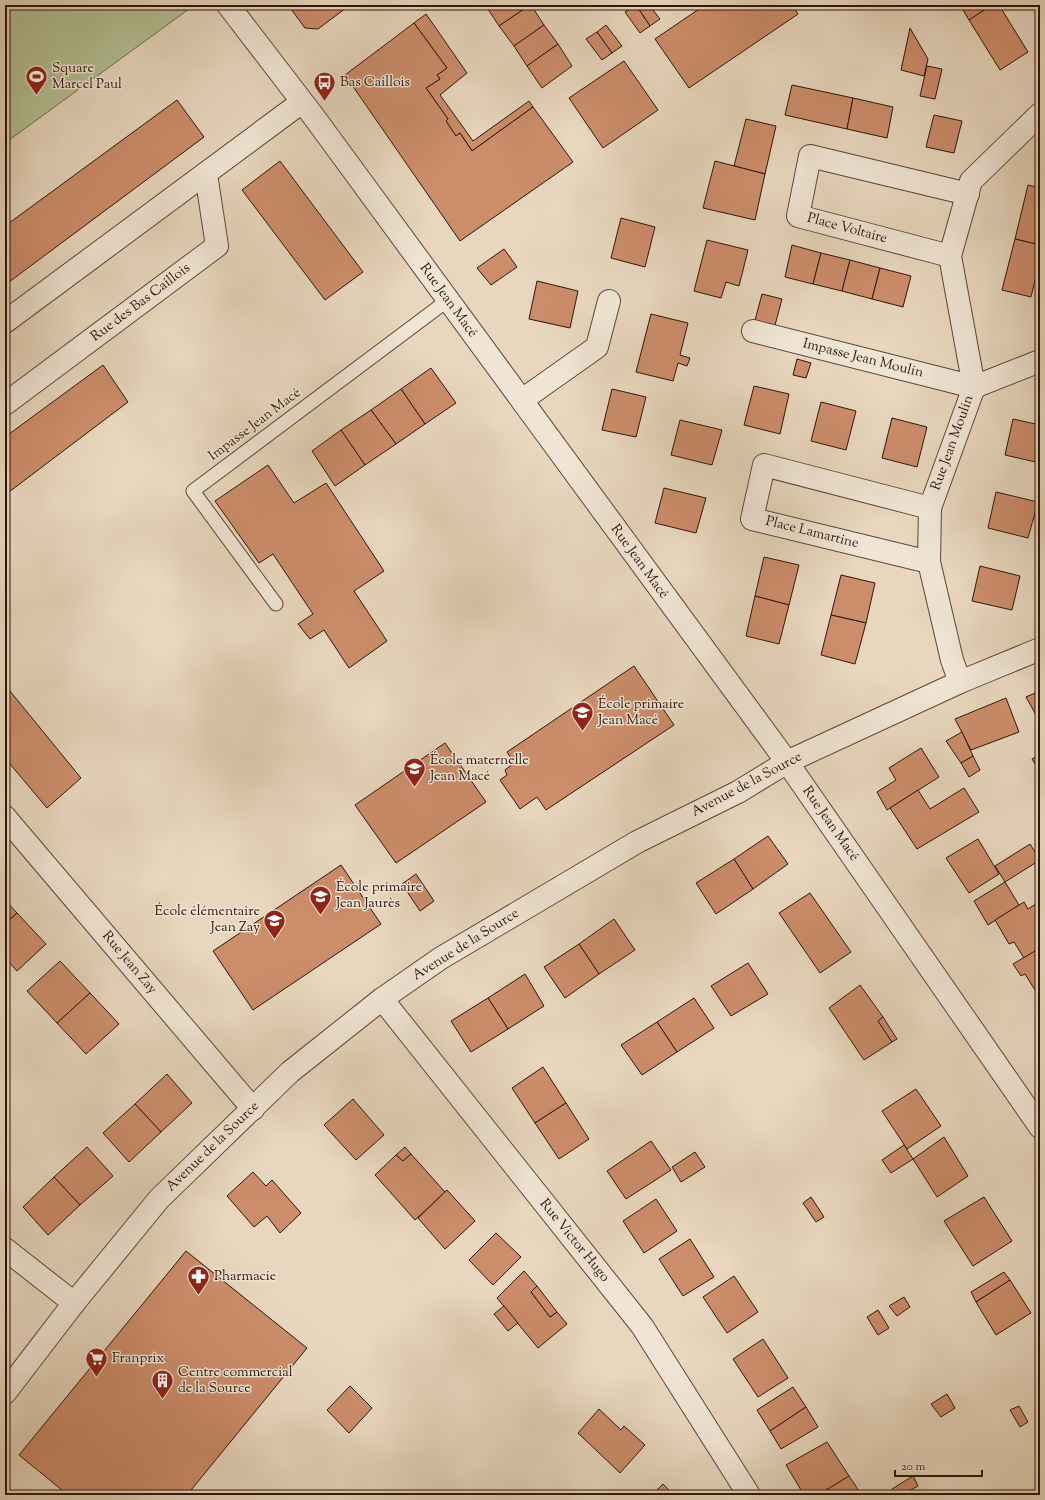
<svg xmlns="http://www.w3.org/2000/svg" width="1045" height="1500" viewBox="0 0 1045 1500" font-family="'Sorts Mill Goudy',serif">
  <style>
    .pitch { fill: #b3bf94; stroke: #716a4e }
    .building { fill: #cc8d6b; stroke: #2f1408 }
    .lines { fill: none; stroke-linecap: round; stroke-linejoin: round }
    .service-casing { stroke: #5d4536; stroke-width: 15 }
    .minor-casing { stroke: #5d4536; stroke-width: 24 }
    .service { stroke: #f0e5d5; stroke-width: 13 }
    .minor { stroke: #f0e5d5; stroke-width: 22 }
    .labels { text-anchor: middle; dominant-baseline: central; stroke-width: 3; stroke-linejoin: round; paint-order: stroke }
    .poi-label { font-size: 14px; fill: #2f1408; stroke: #f0e5d5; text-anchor: start }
    .street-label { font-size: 14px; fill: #2f1408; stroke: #f0e5d5 }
  </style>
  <rect width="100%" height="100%" fill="#e8d7be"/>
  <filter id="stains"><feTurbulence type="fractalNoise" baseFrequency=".005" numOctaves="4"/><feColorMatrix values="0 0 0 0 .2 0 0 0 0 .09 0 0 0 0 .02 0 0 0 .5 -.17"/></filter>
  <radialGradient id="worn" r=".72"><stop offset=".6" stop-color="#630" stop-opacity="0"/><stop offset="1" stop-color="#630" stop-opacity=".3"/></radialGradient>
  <polygon class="pitch" points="5,5 186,5 189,9 5,143"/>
  <g class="building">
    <polygon points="288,5 350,5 318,29 305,28"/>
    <polygon points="488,5 530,5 499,26 486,6"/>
    <polygon points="530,5 531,5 544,25 514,46 499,26"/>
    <polygon points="636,5 649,5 660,19 650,26"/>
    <polygon points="636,5 650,26 640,33 625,12"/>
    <polygon points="705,5 792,5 798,14 689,88 655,39"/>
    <polygon points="960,5 992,5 969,20"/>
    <polygon points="992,5 999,5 1028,52 1000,70 969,20"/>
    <polygon points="426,14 467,73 440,95 473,141 529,101 533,107 472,151 460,133 456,136 446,121 448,119 426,88 440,79 437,75 447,68 414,23"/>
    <polygon points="414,23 447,68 437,75 440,79 426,88 448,119 446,121 456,136 460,133 472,151 533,107 573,162 460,241 345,75"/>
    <polygon points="544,25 558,44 527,66 514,46"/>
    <polygon points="606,25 622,46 612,53 597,32"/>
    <polygon points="910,28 928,59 924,76 901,70"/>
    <polygon points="597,32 612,53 602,60 586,39"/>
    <polygon points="558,44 572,66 542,88 527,66"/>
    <polygon points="624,61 658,110 603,148 569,98"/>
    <polygon points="927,66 942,69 935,99 920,96"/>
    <polygon points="792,85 853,98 847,129 785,115"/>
    <polygon points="853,98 893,107 887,138 847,129"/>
    <polygon points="177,100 204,137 5,285 5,226"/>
    <polygon points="934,115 962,121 954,153 926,147"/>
    <polygon points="746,119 776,126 765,174 734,166"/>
    <polygon points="280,161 363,272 325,300 242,190"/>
    <polygon points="715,161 765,174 755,220 703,208"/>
    <polygon points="1028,185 1040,188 1040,245 1015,239"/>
    <polygon points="621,218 655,227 645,267 611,258"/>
    <polygon points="1015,239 1040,245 1040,259 1031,297 1002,290"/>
    <polygon points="707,240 748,250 739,286 726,282 721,298 694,291"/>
    <polygon points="792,245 821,253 813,284 785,277"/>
    <polygon points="504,249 517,267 491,285 477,268"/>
    <polygon points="821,253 850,260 842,291 813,284"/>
    <polygon points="850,260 880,268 872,299 842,291"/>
    <polygon points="880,268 911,276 903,307 872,299"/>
    <polygon points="537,281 578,291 570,328 529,319"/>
    <polygon points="762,294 782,299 774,329 754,324"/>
    <polygon points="651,314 688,323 680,355 690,358 687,366 678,363 673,381 636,372"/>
    <polygon points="797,359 811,363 806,378 793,375"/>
    <polygon points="103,365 128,402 5,495 5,437"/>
    <polygon points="431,368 456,403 425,424 401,389"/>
    <polygon points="754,386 789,394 780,434 744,425"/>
    <polygon points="401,389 425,424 396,444 371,410"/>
    <polygon points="612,389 646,397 636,437 602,430"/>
    <polygon points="821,402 856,411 846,450 811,441"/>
    <polygon points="371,410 396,444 365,465 341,430"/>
    <polygon points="892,418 927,427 917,467 882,458"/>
    <polygon points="1013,419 1040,425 1040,463 1005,455"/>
    <polygon points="680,420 722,430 712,465 671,455"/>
    <polygon points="341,430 365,465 335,486 312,451"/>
    <polygon points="268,465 294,503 326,483 384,571 354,591 387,641 349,668 324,630 310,639 298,624 313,614 273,554 259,563 215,501"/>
    <polygon points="664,488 706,498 696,533 655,523"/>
    <polygon points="996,492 1038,502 1028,538 988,528"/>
    <polygon points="764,557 799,565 789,605 755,596"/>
    <polygon points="980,566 1020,576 1012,610 972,601"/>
    <polygon points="841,575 875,583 866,623 831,615"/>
    <polygon points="755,596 789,605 779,644 746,636"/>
    <polygon points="831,615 866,623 855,664 821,655"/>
    <polygon points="634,666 674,725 546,810 537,797 520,809 500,780 507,775 505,770 514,763 507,752"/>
    <polygon points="5,685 81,778 47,808 5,758"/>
    <polygon points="1040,691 1040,722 1026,697"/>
    <polygon points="1006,698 1019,732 971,750 955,719"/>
    <polygon points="962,732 973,756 961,763 946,741"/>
    <polygon points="445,743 486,802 396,863 355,805"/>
    <polygon points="921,748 939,777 887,810 877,792 896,780 889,768"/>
    <polygon points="1040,754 1040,772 1032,759"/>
    <polygon points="973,756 980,770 969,777 961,763"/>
    <polygon points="964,788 979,812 917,849 890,808 918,790 930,809"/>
    <polygon points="768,836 788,864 753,889 734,859"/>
    <polygon points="978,839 999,874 969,893 946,858"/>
    <polygon points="1030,844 1040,860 1005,882 995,866"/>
    <polygon points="734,859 753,889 716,914 696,883"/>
    <polygon points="341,865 381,924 253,1010 213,951"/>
    <polygon points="416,874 434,901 420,911 402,884"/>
    <polygon points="1005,882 1019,905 988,925 974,901"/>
    <polygon points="810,893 851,952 820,973 779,913"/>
    <polygon points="5,900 17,913 5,924"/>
    <polygon points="1024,902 1028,909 1039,902 1040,904 1040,924 1038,925 1040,927 1040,948 1024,958 1014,942 1009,944 995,920"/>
    <polygon points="17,913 46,944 17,971 5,958 5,924"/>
    <polygon points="614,919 635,950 599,974 579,944"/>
    <polygon points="579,944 599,974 565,998 544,967"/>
    <polygon points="1040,948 1040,986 1035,990 1025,974 1021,976 1013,964"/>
    <polygon points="60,961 90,993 57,1023 27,991"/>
    <polygon points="748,963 768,994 731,1016 711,986"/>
    <polygon points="525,974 544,1006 508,1029 488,998"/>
    <polygon points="860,985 883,1017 878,1021 892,1042 864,1060 829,1008"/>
    <polygon points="90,993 119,1024 86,1054 57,1023"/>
    <polygon points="488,998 508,1029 471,1052 451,1021"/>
    <polygon points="694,998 714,1028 677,1052 657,1022"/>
    <polygon points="883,1017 897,1039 892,1042 878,1021"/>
    <polygon points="657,1022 677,1052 642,1075 621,1045"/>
    <polygon points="543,1067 566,1103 535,1123 512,1088"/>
    <polygon points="167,1074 192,1103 161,1132 135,1104"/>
    <polygon points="916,1089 941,1126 907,1149 882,1111"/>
    <polygon points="353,1099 384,1135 356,1160 324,1125"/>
    <polygon points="566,1103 589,1139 559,1159 535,1123"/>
    <polygon points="135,1104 161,1132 129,1162 103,1133"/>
    <polygon points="944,1137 968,1176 937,1197 913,1159"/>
    <polygon points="651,1141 671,1170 626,1199 607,1171"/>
    <polygon points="904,1145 913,1159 891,1173 882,1160"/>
    <polygon points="87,1147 113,1176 80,1205 54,1177"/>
    <polygon points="405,1147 411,1154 403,1161 396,1155"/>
    <polygon points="695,1152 705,1167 681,1182 672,1167"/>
    <polygon points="411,1154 445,1192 415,1220 375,1175 396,1155 403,1161"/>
    <polygon points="253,1172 266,1186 272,1180 301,1213 280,1233 267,1216 254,1227 227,1196"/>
    <polygon points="54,1177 80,1205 48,1235 23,1207"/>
    <polygon points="447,1190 475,1221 445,1249 418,1218"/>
    <polygon points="811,1197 824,1217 816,1222 803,1203"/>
    <polygon points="984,1197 1012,1241 973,1266 944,1221"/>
    <polygon points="656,1199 677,1231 644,1253 623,1221"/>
    <polygon points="496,1233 521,1257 493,1285 469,1260"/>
    <polygon points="690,1239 714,1277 683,1296 659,1259"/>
    <polygon points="186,1251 307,1348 187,1495 68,1495 19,1455"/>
    <polygon points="524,1271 537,1286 531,1292 550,1317 557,1312 567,1324 538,1348 497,1298"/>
    <polygon points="1004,1272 1010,1280 976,1302 971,1292"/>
    <polygon points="734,1276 758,1312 727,1333 703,1297"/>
    <polygon points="1010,1280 1031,1313 996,1335 976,1302"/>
    <polygon points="537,1286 557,1312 550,1317 531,1292"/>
    <polygon points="904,1297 910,1307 897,1316 889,1306"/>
    <polygon points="504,1306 518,1323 508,1331 494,1314"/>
    <polygon points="878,1310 889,1328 878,1335 867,1317"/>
    <polygon points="763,1339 788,1378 758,1397 733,1359"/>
    <polygon points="350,1386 372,1408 349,1433 327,1410"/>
    <polygon points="793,1387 806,1407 770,1431 757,1410"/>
    <polygon points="947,1394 955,1408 941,1417 931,1404"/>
    <polygon points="1019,1406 1028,1422 1020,1427 1010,1410"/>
    <polygon points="806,1407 818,1427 781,1449 770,1431"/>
    <polygon points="599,1409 621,1430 624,1426 645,1445 620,1473 578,1433"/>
    <polygon points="827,1442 849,1476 818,1495 804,1495 786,1465"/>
    <polygon points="849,1476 859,1491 853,1495 818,1495"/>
    <polygon points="913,1476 918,1486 902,1495 895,1495 892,1489"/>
    <polygon points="663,1484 674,1495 652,1495"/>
  </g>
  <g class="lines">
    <defs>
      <polyline id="service" points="276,604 193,491 448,300"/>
      <g id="minor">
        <polyline points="228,5 314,117 787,762 1040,1127"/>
        <polyline points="950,256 798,216 810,156 968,194"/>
        <polyline points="5,322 302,102"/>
        <polyline points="753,331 974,387 1040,361"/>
        <polyline points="522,400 597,347 609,301"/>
        <polyline points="5,404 217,246 206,174"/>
        <polyline points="929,562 752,519 764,465 930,508"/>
        <polyline points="960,682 952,660 929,562 930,508 974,387 950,256 971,181 1040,114"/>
        <polyline points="5,817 253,1109"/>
        <polyline points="382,999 642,1326 749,1495"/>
        <polyline points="5,1249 74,1303"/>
        <polyline points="5,1393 74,1303 159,1199 290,1072 382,999 441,958 637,842 738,792 787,762 960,682 1040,649"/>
      </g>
    </defs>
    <use href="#service" class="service-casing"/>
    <use href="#minor" class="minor-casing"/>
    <use href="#service" class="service"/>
    <use href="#minor" class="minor"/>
  </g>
  <defs>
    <symbol id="stadium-pin" viewBox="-11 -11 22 30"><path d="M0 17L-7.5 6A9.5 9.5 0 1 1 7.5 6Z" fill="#8f2418" stroke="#f0e5d5"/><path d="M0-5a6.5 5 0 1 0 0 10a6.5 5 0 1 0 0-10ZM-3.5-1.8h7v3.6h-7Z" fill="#fff"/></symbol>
    <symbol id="bus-pin" viewBox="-11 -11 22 30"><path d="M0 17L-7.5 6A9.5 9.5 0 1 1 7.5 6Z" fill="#8f2418" stroke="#f0e5d5"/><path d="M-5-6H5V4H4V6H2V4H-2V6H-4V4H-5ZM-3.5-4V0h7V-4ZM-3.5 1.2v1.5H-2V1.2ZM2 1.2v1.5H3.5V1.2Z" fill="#fff"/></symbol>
    <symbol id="school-pin" viewBox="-11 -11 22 30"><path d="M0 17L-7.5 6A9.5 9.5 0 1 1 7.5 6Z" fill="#8f2418" stroke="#f0e5d5"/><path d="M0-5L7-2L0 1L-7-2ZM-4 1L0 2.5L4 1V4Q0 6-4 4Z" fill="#fff"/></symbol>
    <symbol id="pharmacy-pin" viewBox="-11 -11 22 30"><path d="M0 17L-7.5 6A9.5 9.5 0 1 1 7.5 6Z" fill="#8f2418" stroke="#f0e5d5"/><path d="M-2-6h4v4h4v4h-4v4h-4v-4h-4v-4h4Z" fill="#fff"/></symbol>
    <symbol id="supermarket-pin" viewBox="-11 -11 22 30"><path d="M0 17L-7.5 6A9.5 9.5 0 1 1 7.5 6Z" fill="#8f2418" stroke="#f0e5d5"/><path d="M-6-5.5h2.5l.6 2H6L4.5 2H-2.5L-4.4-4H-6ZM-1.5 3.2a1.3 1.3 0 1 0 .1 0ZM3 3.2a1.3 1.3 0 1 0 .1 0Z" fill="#fff"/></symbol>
    <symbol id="building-pin" viewBox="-11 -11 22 30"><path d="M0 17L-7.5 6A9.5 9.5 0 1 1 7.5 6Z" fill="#8f2418" stroke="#f0e5d5"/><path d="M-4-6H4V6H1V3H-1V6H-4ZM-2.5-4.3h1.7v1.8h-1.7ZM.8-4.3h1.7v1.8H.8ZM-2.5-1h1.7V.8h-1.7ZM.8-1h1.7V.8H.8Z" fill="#fff"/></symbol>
  </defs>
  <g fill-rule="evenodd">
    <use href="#stadium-pin" x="24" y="64" width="25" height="34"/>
    <use href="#bus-pin" x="312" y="70" width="25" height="34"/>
    <use href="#school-pin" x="570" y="700" width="25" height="34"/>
    <use href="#school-pin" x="402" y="756" width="25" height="34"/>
    <use href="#school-pin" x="308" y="884" width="25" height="34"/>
    <use href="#school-pin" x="262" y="908" width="25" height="34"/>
    <use href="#pharmacy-pin" x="186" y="1264" width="25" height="34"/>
    <use href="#supermarket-pin" x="84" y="1346" width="25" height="34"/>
    <use href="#building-pin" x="150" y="1368" width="25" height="34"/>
  </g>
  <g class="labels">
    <g class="poi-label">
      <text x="52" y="69">Square<tspan x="52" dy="16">Marcel Paul</tspan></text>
      <text x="340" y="83">Bas Caillois</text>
      <text x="598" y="705">École primaire<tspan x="598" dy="16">Jean Macé</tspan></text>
      <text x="430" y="761">École maternelle<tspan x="430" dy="16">Jean Macé</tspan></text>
      <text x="336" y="888">École primaire<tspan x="336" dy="16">Jean Jaurès</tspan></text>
      <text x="260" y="912" text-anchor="end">École élémentaire<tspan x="260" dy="16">Jean Zay</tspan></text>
      <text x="214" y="1277">Pharmacie</text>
      <text x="112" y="1359">Franprix</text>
      <text x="178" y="1373">Centre commercial<tspan x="178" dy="16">de la Source</tspan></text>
    </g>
    <g class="street-label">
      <text transform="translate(847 229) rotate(15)">Place Voltaire</text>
      <text transform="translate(448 301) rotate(54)">Rue Jean Macé</text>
      <text transform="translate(141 303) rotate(-37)">Rue des Bas Caillois</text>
      <text transform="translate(863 359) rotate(14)">Impasse Jean Moulin</text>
      <text transform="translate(255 425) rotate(-37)">Impasse Jean Macé</text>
      <text transform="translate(953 443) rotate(-70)">Rue Jean Moulin</text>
      <text transform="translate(812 533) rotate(14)">Place Lamartine</text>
      <text transform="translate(639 562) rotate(54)">Rue Jean Macé</text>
      <text transform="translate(747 785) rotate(-28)">Avenue de la Source</text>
      <text transform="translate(830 824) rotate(55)">Rue Jean Macé</text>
      <text transform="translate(466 945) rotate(-32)">Avenue de la Source</text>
      <text transform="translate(129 963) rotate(50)">Rue Jean Zay</text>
      <text transform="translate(213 1147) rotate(-44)">Avenue de la Source</text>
      <text transform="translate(574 1241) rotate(51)">Rue Victor Hugo</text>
    </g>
  </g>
  <rect width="1045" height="1500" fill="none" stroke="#e8d7be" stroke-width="20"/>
  <rect x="6" y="6" width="1033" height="1488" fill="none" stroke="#2f1408" stroke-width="2"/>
  <rect x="10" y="10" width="1025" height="1480" fill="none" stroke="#2f1408"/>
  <path d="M895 1470v6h87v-6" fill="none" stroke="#2f1408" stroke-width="2"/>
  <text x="901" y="1470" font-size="12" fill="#2f1408" stroke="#f0e5d5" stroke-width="3" paint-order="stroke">20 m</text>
  <rect width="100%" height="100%" filter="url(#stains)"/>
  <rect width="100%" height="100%" fill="url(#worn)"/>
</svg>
